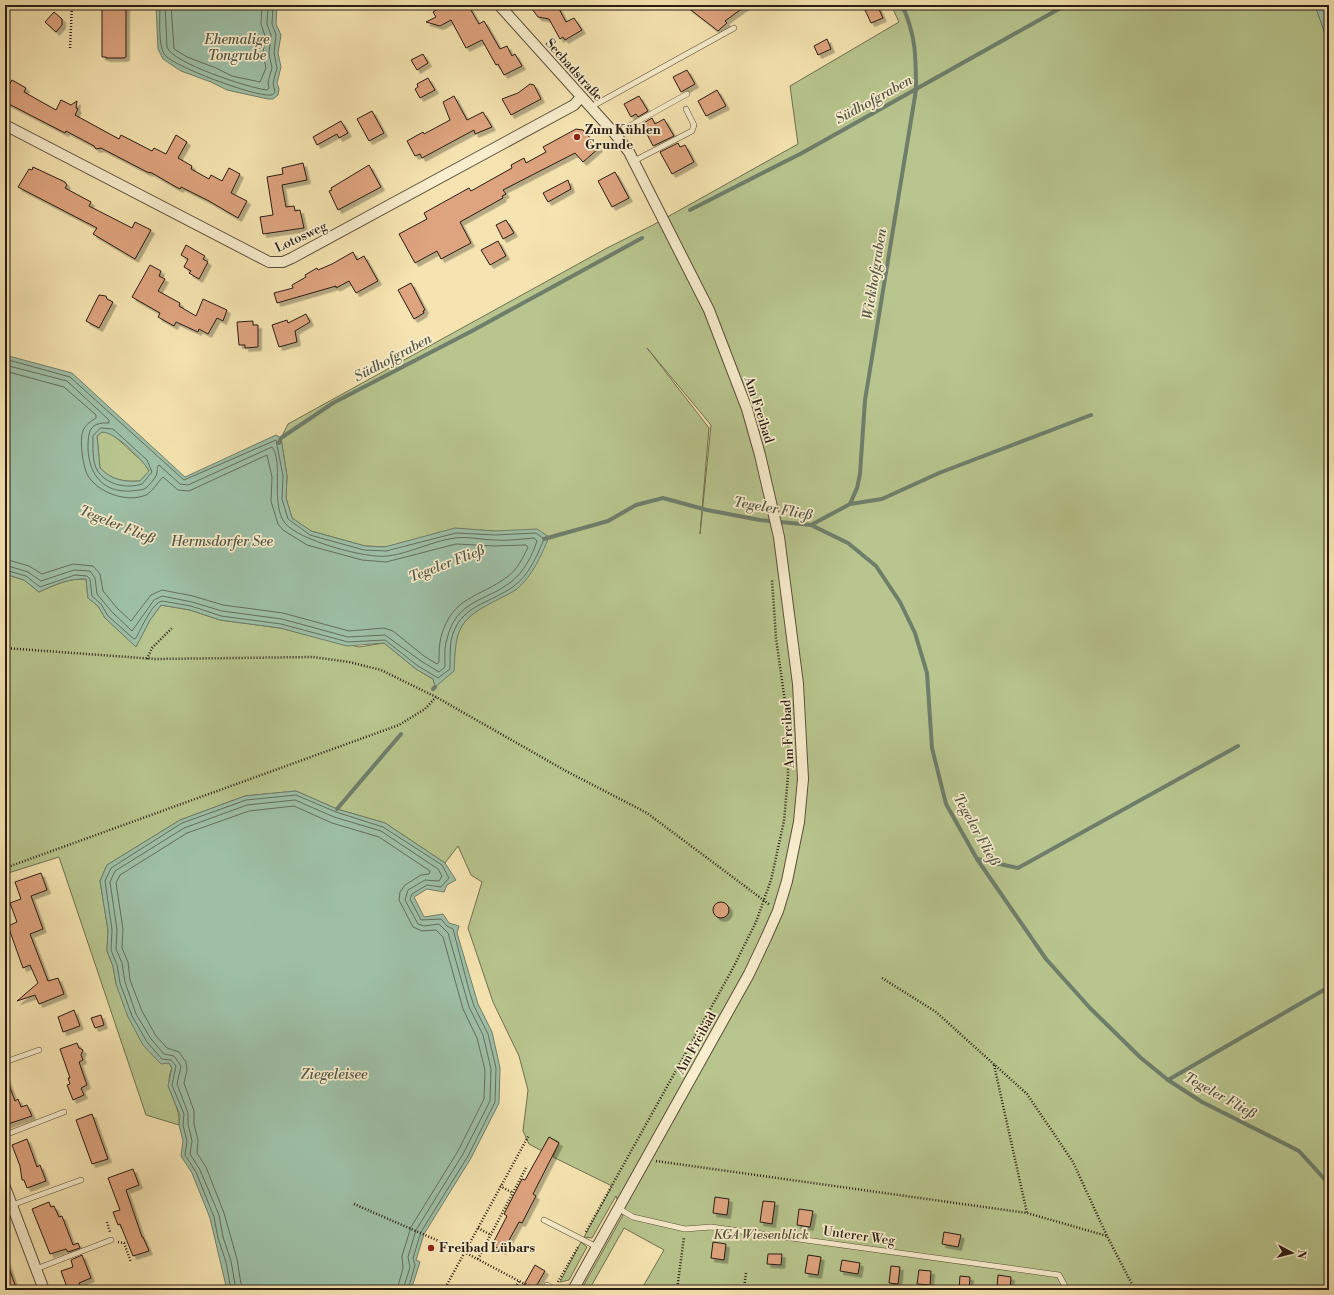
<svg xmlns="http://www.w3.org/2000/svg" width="1334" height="1295" viewBox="0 0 1334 1295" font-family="'Libre Bodoni',serif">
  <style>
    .green { fill: #b8c58e; stroke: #707050; fill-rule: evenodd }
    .water { fill: #9ebfa6; stroke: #6f7e6b; fill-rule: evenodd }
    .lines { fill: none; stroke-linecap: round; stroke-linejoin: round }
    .shore { stroke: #636e5c; stroke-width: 1 }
    .stream { stroke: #6f7e6b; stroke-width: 4 }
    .building { fill: #dea47f; stroke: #281c12; filter: url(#shadow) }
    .service-casing { stroke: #5b4e3a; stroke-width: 6 }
    .minor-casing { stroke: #5b4e3a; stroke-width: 12 }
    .path { stroke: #281c12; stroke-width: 2.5; stroke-dasharray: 1 2; stroke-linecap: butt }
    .service { stroke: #f8edcc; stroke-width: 5 }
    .minor { stroke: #f8edcc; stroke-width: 10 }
    .poi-dot { fill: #8f2418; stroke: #f8edcc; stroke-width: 1.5 }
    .labels { text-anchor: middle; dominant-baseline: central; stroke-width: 3.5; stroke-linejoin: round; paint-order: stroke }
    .street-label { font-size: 13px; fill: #281c12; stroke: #f8edcc }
    .poi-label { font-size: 13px; font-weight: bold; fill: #281c12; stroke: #f8edcc; text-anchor: start }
    .park-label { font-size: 13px; font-style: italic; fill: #534f37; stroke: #f8edcc }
    .water-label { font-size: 14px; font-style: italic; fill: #515546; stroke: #f8edcc }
  </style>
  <defs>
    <filter id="shadow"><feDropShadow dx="3.5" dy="3.5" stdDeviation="0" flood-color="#0004"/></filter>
  </defs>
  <rect width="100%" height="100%" fill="#f5e4b1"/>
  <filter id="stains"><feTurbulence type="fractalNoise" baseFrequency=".005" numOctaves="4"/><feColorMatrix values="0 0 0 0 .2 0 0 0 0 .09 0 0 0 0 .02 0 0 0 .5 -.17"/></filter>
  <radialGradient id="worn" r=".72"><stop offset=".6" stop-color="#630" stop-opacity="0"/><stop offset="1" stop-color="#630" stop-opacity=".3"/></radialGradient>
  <g class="green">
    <path d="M891 5H1315L1329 45V1290H641L664 1250 624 1228 589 1290H581L623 1215 616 1196 592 1238 584 1237 612 1186 553 1157 559 1142 549 1137 542 1151 529 1144 523 1131 528 1090 519 1056 493 1002 468 928 482 882 471 875 458 846 445 863 385 823 337 809 296 791 245 796 180 820 107 865 100 881 108 930 107 951 113 966 116 984 172 1068C162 1091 181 1103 179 1125L146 1115 59 857 5 874V574L24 580 39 592C55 585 69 578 86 579L88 598 98 606 105 618 136 646 150 620 161 605 190 610 220 620 280 628 359 647 384 643 416 669 433 679 435 686 453 671C454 662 454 652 455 643 460 613 493 601 517 589L495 531 455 529 386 547 365 546 311 531 292 518 286 498 287 476 281 438 288 424 607 248 653 225 798 144 790 86 899 22ZM647 348 711 425 700 534 709 428Z"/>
    <path d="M102 432H110L144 463 149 471 140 481C123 482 112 480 100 468L97 436Z"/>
    <polygon points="581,1242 587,1247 569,1280 560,1282"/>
  </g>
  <g class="water">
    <polygon points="156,5 277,5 276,24 281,35 278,53 281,67 277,83 279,89 278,95 273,99 268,99 227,90 211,82 181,71 163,59 158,49"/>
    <polygon points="1315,5 1329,5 1329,45"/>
    <path d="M5 355 72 373 185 477 276 435 281 438 287 476 286 498 292 518 311 531 365 546 385 547 455 528 495 531 537 529 549 537C541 556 533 575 517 589 510 594 500 598 493 602 456 621 456 632 454 671L435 687 433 679 416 669 384 643 347 646 280 628 220 620 190 610 161 605 150 620 136 647 105 618 98 606 88 598 86 579C69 578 54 585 39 592L24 580 5 574ZM102 432C115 432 143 459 149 471L140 481C123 482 112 480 100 468L97 436Z"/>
    <polygon points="296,791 337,809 385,823 445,863 456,880 447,885 444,892 427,889 414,897 424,917 443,914 449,923 459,926 457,933 478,1004 492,1032 500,1068 499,1103 471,1158 424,1234 416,1260 420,1262 411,1290 227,1290 210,1218 192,1173 181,1156 183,1141 179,1125 180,1115 168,1086 172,1068 169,1063 161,1064 143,1045 128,1017 116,984 113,966 107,951 108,930 100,881 107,865 180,820 245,796"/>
  </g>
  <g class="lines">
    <g class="shore">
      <path d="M160 5C160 17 158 44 164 54 171 66 256 97 270 95 273 95 273 94 275 92L273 83 277 68 274 53 276 35 272 24 273 5"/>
      <path d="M165 5 167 47C172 63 249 88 267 90L269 88 268 82 272 68 269 54 271 35 267 24 268 5"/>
      <polyline points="171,5 174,49 187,57 216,68 232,76 260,82 266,68 263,54 265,36 261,24 262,5"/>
      <path d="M5 359 70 377 184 480 276 440 283 476 282 499 288 519 310 535 364 550 386 551 456 533 495 535 536 533 544 539C537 556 529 575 514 586 490 604 458 605 451 641 450 650 450 660 450 669L438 678 418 666 385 640 348 642 281 624 221 616 191 606 162 601C152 603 141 629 136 638L134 639 108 616 101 604 92 596 90 579 87 576 75 575 40 587 26 576 5 570"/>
      <path d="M5 365 67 381 109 420V423C89 422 88 432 88 449 89 474 103 493 131 491 135 490 141 491 146 488 149 485 156 478 157 473 158 469 156 468 159 465L180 484 188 485 272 447C284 462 270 504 285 523 298 540 366 559 388 556 411 553 432 541 455 538 468 536 482 540 495 540 508 541 521 539 534 538L537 541C532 556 524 572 511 582 485 602 456 600 447 639 444 647 445 658 445 667L439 672 421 661 385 635 348 637 282 619 222 611 192 602 162 596 154 600 132 631 112 612 97 594 95 578 90 571 74 570 41 581 28 572 5 565"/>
      <path d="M5 371 64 387 96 415V418C91 421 85 425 83 431 79 439 83 468 88 476 99 493 127 503 146 495 153 491 158 482 163 477L178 490 189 491 267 455 272 477 271 501 278 524 283 530 307 545 362 560 386 562 456 544 494 546 526 545 528 547C523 558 517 570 507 577 479 598 452 596 441 637 439 645 439 654 439 662L437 664 424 656 393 631 384 628 349 631 283 613 223 605 193 596 162 590 151 595 131 621 117 608 103 591 100 574 93 566 73 564 42 574 29 566 5 559"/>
      <path d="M101 428 113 429 147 460 152 472 142 484C127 489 106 485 97 470 92 461 93 446 93 436Z"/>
      <polyline points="231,1290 226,1262 218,1238 214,1217 196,1172 185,1155 187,1141 183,1125 184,1114 172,1085 176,1066 171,1060 162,1059 147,1042 132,1016 120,983 117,965 111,950 112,930 105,881 111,868 182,823 246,800 296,795 336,812 383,827 442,865 449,878 441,887 427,885 412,894 410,899 421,920 441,919 447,926 453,929 469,990 474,1006 488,1034 496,1068 495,1102 468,1156 421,1232 413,1258 415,1265 408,1290"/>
      <polyline points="236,1290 231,1261 223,1237 219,1215 200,1170 190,1154 192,1141 188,1124 188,1113 177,1084 181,1066 174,1056 164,1054 151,1039 136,1014 125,982 122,963 116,949 117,930 110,882 115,871 184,828 247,805 295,800 334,817 381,831 438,869 442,876 439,881 425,880 408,890 405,900 418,924 424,926 439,924 448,933 469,1007 483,1035 491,1069 490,1101 463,1154 416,1230 408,1257 410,1267 403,1290"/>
      <polyline points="242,1290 237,1259 224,1213 206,1167 197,1153 198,1140 194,1124 194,1111 184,1083 187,1070 186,1062 179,1052 167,1048 156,1036 142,1011 130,980 128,962 122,948 123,929 116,883 120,875 187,833 249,811 294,806 332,823 379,837 430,871 429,874 421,875 405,885 400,892 399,900 413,927 422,931 436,930 443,937 463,1009 477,1038 485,1070 484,1099 458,1151 411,1227 402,1256 403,1268 397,1290"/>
    </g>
    <g class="stream">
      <polyline points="690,210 802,153 1066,5"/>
      <polyline points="279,443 281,438 333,403 470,332 642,238"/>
      <polyline points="850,504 882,499 939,473 1091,415"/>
      <path d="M811 525 850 504 857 488 860 474 865 400 916 90C916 58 916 35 902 5"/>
      <polyline points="544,539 608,521 636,505 663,498 707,510 760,520 811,525 848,543 876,566 900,602 915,633 927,673 932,748 946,804 977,859 1046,959 1090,1008 1141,1058 1168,1080 1202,1102 1299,1151 1329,1184"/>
      <polyline points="433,689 435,687"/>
      <polyline points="337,809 401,734"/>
      <polyline points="977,859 1018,868 1238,746"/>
      <polyline points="1168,1080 1329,987"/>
    </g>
  </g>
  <g class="building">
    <polygon points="102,5 126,5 126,57 124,58 106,58 106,57 102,57"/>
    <polygon points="445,5 468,5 479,24 484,21 500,49 507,46 512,56 515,54 522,66 504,75 498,64 496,65 482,40 466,48 451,20 440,26 426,22 436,17 433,12"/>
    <polygon points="529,5 557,5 566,22 574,18 582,30 565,40 563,37 560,39 549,19 538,17"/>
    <polygon points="699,5 723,6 747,5 725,21 727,23 718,31 687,7"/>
    <polygon points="877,5 883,18 871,23 865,10"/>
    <polygon points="54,12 62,19 62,25 56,32 45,22"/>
    <polygon points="827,39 831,49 818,55 814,46"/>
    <polygon points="423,54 428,63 417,70 411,60"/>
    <polygon points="687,70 695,84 681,92 673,77"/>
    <polygon points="428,78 435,90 420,98 415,89 418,87 417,84"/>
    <polygon points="12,80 26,88 24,92 56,110 61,100 71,105 77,101 76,108 78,109 75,115 119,139 121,135 152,151 154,148 166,154 176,135 187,142 178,158 192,166 191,169 209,179 211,175 222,181 229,168 240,174 231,193 247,201 238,218 209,201 181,187 180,189 176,187 152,173 147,172 101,148 96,149 94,146 81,139 66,131 65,133 5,102 5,83 9,85"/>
    <polygon points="530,84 534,85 541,99 511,115 502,99 518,93"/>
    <polygon points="717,90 726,106 706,116 698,101"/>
    <polygon points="454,96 467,120 483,112 492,127 475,134 474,130 422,158 420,154 415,156 407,141 423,132 424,134 450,120 443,102"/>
    <polygon points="639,96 648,111 638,117 636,114 631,117 624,104"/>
    <polygon points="372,111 384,133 369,141 357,119"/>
    <polygon points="652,118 655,124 664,119 674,136 653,146 642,124"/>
    <polygon points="341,121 348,133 339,138 337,134 317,145 313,137"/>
    <polygon points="576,129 583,130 599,148 583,162 575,153 503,190 506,194 502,196 503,198 460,222 471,243 441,259 437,251 415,263 399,234 427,219 424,213 469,188 471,191 512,168 511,165 524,158 526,163 546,152 543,147"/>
    <polygon points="678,143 680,147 685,145 694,162 672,174 660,152"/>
    <polygon points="303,163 307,180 282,185 286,207 294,206 295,211 300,210 304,228 263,234 260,217 273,215 267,177 283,174 282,168"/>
    <polygon points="369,165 381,187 338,210 329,191 332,190 331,188"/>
    <polygon points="33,167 65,182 67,185 65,188 91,202 89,206 132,228 135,222 151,230 135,259 93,234 97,228 18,187 29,169 32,170"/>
    <polygon points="615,172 629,198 612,207 598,181"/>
    <polygon points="568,180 571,189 548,202 543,193"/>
    <polygon points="506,220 514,233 503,239 496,225"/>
    <polygon points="498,241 506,256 490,265 481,250"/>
    <polygon points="186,245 205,256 203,259 208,262 199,279 189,273 191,271 184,267 188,259 181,255"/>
    <polygon points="353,252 357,260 364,256 378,281 356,293 349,281 336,288 336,286 277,303 274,293 293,288 292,285 306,277 305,275 317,268 318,270 332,264"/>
    <polygon points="150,265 161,271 159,276 165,279 158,291 180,303 179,306 196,316 203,299 227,310 223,321 217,318 208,334 199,329 198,332 176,322 174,326 158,317 160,313 132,297"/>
    <polygon points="411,283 425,310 423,311 424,313 414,319 398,290"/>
    <polygon points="99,295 106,296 107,299 113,302 99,328 86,321"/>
    <polygon points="306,314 310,322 295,331 297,342 279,347 272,325 287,320 288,323"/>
    <polygon points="253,321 253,325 258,325 258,347 245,348 245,345 239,345 237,322"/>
    <polygon points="41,873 47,890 31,896 43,929 30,934 48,981 58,978 64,994 39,1004 35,995 17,1001 38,983 30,965 23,968 8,926 17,922 10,903 21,899 15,882"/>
    <circle cx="721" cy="910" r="8"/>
    <polygon points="74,1010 80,1026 63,1032 58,1017"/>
    <polygon points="101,1015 104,1025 95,1028 91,1018"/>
    <polygon points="77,1043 79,1048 83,1050 81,1055 83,1060 79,1062 87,1085 81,1088 84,1095 73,1100 67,1085 70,1084 68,1078 70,1078 60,1049"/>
    <polygon points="6,1077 15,1101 18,1099 21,1107 27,1105 32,1116 5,1125"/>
    <polygon points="92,1114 108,1159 92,1164 76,1120"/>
    <polygon points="549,1137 559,1143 533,1194 536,1196 522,1223 519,1222 503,1251 492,1245 507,1216 504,1214 522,1179 525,1180"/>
    <polygon points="27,1139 37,1167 40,1165 46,1181 27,1188 24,1180 22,1180 20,1166 12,1145"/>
    <polygon points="133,1169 139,1185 126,1190 142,1237 143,1237 149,1251 133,1256 120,1224 118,1225 113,1212 120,1210 108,1178"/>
    <polygon points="715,1197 729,1199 727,1215 713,1213"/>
    <polygon points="763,1201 775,1202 772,1224 760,1222"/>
    <polygon points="49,1202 51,1207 54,1206 59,1217 62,1216 73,1245 78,1243 80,1248 68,1252 66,1249 50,1254 32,1209"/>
    <polygon points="799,1209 813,1211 810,1227 797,1225"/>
    <polygon points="944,1232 961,1235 958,1247 942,1244"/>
    <polygon points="713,1242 726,1244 724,1260 711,1258"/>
    <polygon points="768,1254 782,1254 781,1265 767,1264"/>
    <polygon points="82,1255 91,1278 79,1283 82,1290 68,1290 61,1271 73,1267 71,1260"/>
    <polygon points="808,1255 821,1257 818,1275 805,1273"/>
    <polygon points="5,1260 6,1260 17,1290 5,1290"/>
    <polygon points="842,1260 860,1263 858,1274 840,1271"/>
    <polygon points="535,1265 545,1271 534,1290 521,1290"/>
    <polygon points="891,1266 900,1267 898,1284 889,1283"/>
    <polygon points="919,1270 931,1271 930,1285 917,1284"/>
    <polygon points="998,1275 1011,1277 1010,1289 997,1288"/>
    <polygon points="960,1276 970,1277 969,1290 959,1290"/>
  </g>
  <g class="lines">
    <defs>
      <g id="service">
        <polyline points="591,107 734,28"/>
        <polyline points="615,134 687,94"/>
        <polyline points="634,161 692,131 694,125 686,109"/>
        <polyline points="5,1062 39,1050"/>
        <polyline points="5,1135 64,1112"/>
        <polyline points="12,1205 81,1180"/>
        <polyline points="618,1208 633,1217 685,1229 711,1227 1059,1275 1067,1290"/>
        <polyline points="544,1220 597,1247"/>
        <polyline points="36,1269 111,1240"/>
        <polyline points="547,1285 556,1290"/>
      </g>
      <g id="minor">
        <polyline points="499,5 615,134 629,152 709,310 747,409 760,455 779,537 798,684 803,779 799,822 787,881 778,911 766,938 749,974 573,1290"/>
        <polyline points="5,125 269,262 283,262 292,258 574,105 581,97"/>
        <polyline points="5,1187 44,1290"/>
      </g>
    </defs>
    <use href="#service" class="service-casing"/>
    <use href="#minor" class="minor-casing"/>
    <g class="path">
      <polyline points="70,48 72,5"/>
      <polyline points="5,648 155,659 313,657 349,662 381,670 436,697 566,771 647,813 770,905"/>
      <polyline points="147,659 152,648 173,627"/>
      <polyline points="5,868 399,725 425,709 436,697"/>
      <polyline points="882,978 936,1012 1027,1094 1073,1162 1107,1236 1135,1290"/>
      <polyline points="994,1065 1027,1213"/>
      <polyline points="656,1161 1027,1213 1107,1236"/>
      <polyline points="500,1186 513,1193"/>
      <polyline points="354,1204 464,1252 536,1290"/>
      <polyline points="107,1222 110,1232"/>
      <polyline points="478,1228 491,1235"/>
      <polyline points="586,1232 732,970 756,922 771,880 784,821 788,776 788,741 786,709 776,638 772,580"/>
      <polyline points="118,1242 124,1243 131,1262"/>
      <polyline points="478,1259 527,1166"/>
      <polyline points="746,1273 744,1288 748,1289"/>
      <polyline points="558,1282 578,1247"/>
      <polyline points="444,1290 529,1135"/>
      <polyline points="514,1290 519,1281"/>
      <polyline points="677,1290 684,1237"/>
    </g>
    <use href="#service" class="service"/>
    <use href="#minor" class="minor"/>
  </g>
  <g class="poi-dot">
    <circle cx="577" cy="137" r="4"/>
    <circle cx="431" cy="1248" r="4"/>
  </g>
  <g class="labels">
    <g class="street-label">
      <text transform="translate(574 70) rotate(48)">Seebadstraße</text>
      <text transform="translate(301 237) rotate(-25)">Lotosweg</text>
      <text transform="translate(759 410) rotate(72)">Am Freibad</text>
      <text transform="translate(788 734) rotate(-93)">Am Freibad</text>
      <text transform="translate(696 1043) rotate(-61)">Am Freibad</text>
      <text transform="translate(859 1236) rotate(8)">Unterer Weg</text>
    </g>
    <g class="poi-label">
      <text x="585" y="130">Zum Kühlen<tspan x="585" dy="15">Grunde</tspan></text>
      <text x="439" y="1248">Freibad Lübars</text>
    </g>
    <g class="park-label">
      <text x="761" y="1235">KGA Wiesenblick</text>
    </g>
    <g class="water-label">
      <text x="237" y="40">Ehemalige<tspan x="237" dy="16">Tongrube</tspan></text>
      <text transform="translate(874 100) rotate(-29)">Südhofgraben</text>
      <text transform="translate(875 274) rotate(-81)">Wickhofgraben</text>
      <text transform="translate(393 358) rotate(-28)">Südhofgraben</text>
      <text transform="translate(773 509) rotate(10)">Tegeler Fließ</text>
      <text transform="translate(117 525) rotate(22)">Tegeler Fließ</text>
      <text x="222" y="542">Hermsdorfer See</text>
      <text transform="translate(447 564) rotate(-21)">Tegeler Fließ</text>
      <text transform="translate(976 830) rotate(61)">Tegeler Fließ</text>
      <text x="334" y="1075">Ziegeleisee</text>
      <text transform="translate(1220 1096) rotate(29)">Tegeler Fließ</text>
    </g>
  </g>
  <rect width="1334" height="1295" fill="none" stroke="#f5e4b1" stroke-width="20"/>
  <rect x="6" y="6" width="1322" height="1283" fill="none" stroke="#281c12" stroke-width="2"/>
  <rect x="10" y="10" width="1314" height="1275" fill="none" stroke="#281c12"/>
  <g transform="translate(1292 1253) rotate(97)" stroke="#f8edcc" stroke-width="3" paint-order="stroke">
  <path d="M0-3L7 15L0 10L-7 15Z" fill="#281c12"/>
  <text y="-6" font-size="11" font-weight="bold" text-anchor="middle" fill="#281c12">N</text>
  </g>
  <rect width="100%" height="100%" filter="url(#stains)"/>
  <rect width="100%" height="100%" fill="url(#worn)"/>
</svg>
